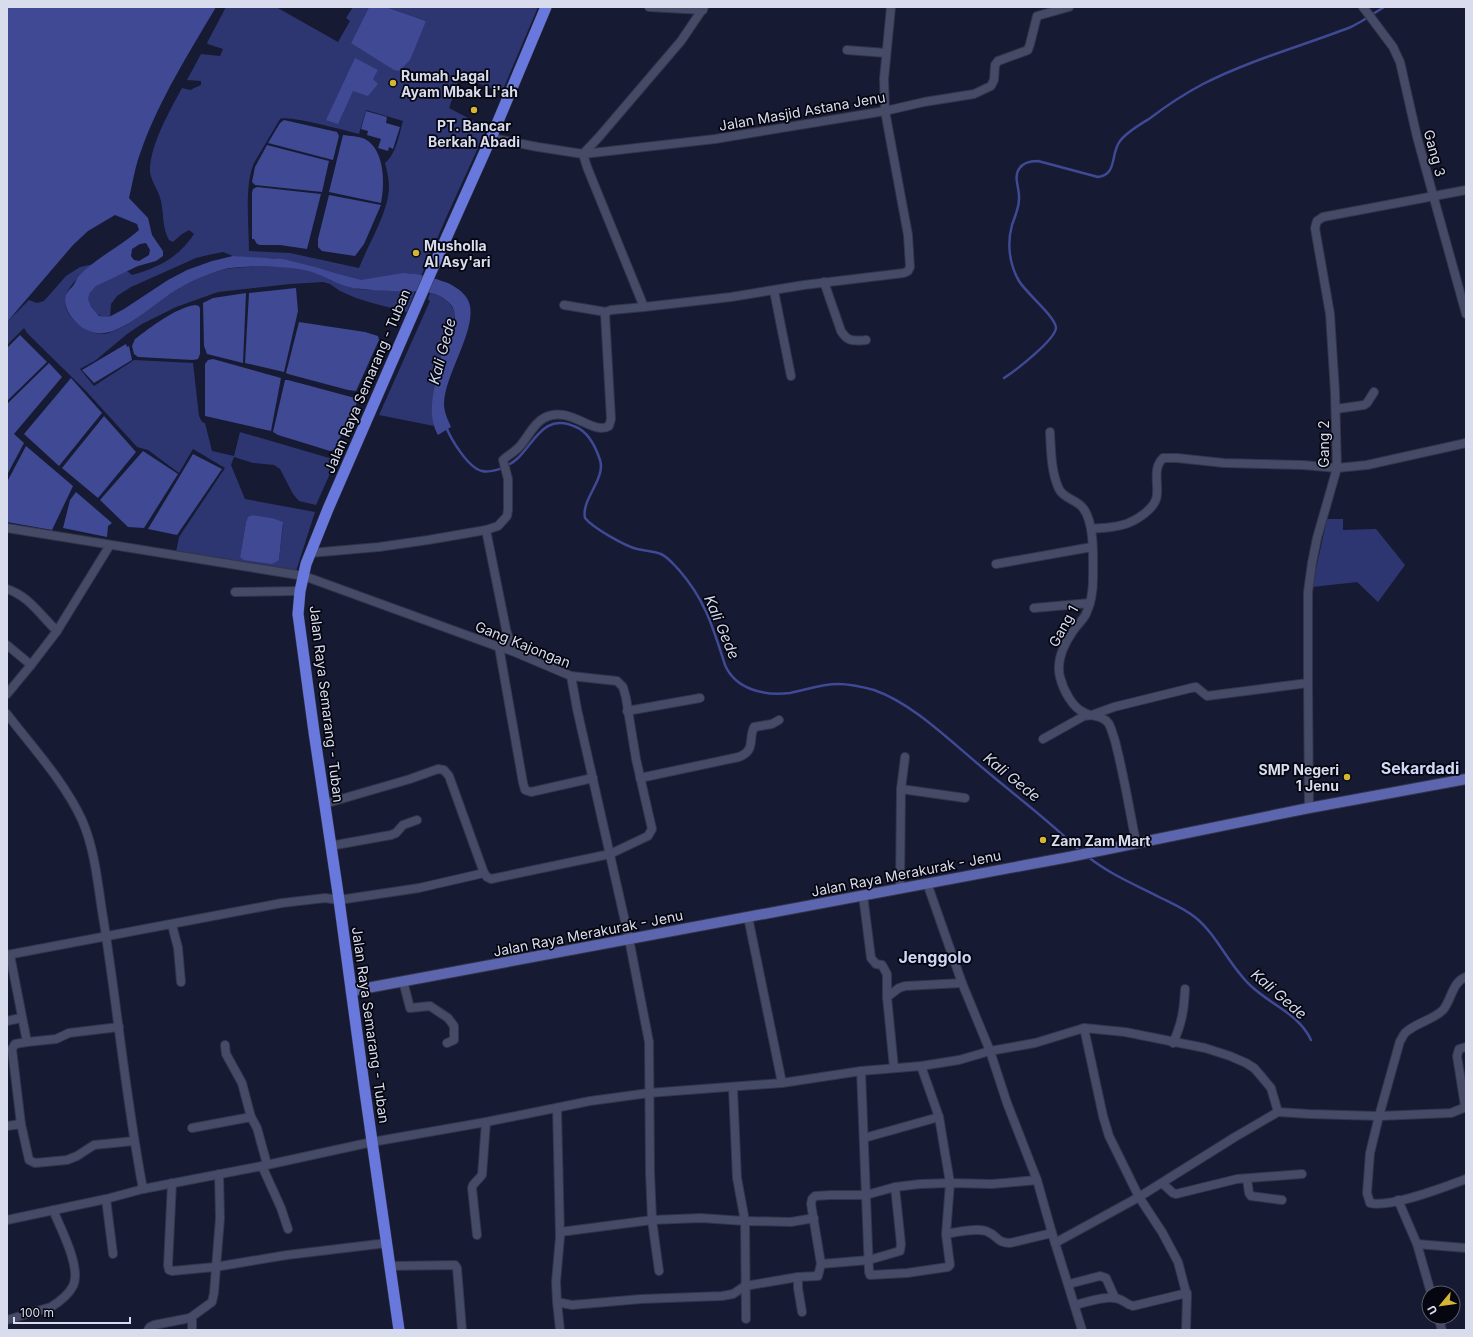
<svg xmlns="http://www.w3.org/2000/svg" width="1473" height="1337" viewBox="0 0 1473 1337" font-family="Inter,sans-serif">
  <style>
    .green { fill: #2e3671; fill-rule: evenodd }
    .water { fill: #3f4994; fill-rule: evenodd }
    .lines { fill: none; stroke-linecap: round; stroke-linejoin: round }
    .stream { stroke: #3f4994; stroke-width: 2.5 }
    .minor-casing { stroke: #333448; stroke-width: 10 }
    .major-casing { stroke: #333448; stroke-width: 12 }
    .highway-casing { stroke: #333448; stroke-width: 12 }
    .minor { stroke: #454b67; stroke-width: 8 }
    .major { stroke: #5b66ae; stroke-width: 10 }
    .highway { stroke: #6978dd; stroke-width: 11 }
    .poi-dot { fill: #d5b534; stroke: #050610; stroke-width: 1.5 }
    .labels { text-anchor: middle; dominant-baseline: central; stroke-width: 3.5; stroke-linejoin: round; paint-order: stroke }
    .poi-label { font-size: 14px; font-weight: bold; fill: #d8dced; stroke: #050610; text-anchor: start }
    .street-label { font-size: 14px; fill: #d8dced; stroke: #050610 }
    .water-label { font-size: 15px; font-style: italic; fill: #d1d7ec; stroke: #050610 }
    .quarter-label { font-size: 16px; font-weight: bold; fill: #d0d8fa; stroke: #050610 }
  </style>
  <rect width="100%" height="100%" fill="#161a33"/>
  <g class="green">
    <path d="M226 7H276L338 42 350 21 346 18 353 7H369L351 43 426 21 386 7H538L502 92 460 77 449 108 487 128 446 218 421 276 409 273 356 289 391 291H415L407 312 372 303 356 298 340 291 330 284 323 282 290 284 218 292 176 307 142 324 127 334 96 360 80 369 94 386 134 360 193 363 199 416 202 422 205 423 212 451 234 456 240 432 336 460 316 505 299 501 293 494 280 469 274 465 253 463 234 457 231 465 245 499 315 512 296 571 176 552 179 537 225 468 193 449 179 473 148 450 137 447 86 391 27 333 24 328 7 345V322L29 300 37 303 44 301 66 276 80 267 94 264C84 271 70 284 66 295 59 314 87 335 104 334 125 331 156 302 176 290 191 281 209 273 226 269 244 266 263 267 281 266L275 258H248L233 256 223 252 208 255 196 258 131 287 117 296 111 304 110 317C102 319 87 310 88 300 88 296 91 291 94 288 102 279 117 275 127 271L132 275C158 268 179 257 194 234L189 230 182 234 173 242 169 240C162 227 164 215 161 201 159 191 151 181 150 172 149 147 170 110 182 88L190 90 201 85V81L187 80 201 54 220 56 223 49 208 44 207 43ZM366 110 403 121C399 135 396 154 385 163 387 171 389 179 389 187 389 211 368 245 359 268L290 253 249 251C249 225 244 186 254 163L280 119C289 115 346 131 359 134ZM251 515 272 518 283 525 279 560 240 557 246 522Z"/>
    <path d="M430 293C442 296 453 302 455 316L432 411 434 426 379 415 430 301 428 299Z"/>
    <polygon points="1327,519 1343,519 1343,530 1376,529 1405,565 1378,602 1357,582 1312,587"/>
  </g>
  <g class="water">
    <path d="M7 7H216C189 53 159 100 141 151 135 166 133 182 129 198L148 218 152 235 163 251V256L156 261 138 266 96 286 90 293 88 299 91 307 99 316 109 317 124 309 168 280 187 270 212 261 233 256 283 259 315 267 338 274 361 280 403 273C417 273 434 278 448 283 458 288 468 295 470 306 475 333 445 374 444 404 444 412 448 420 451 427L438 435C427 416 433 393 438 373 439 365 440 357 443 350 447 340 454 329 455 319 455 312 453 305 447 301 433 288 410 292 392 291 382 291 372 290 362 289 342 288 330 278 312 272 293 266 245 265 225 269 207 274 186 283 170 294 154 305 124 331 105 333 95 335 81 329 75 321 70 316 65 308 65 300 65 294 69 290 73 286 75 283 76 280 78 277 95 258 120 247 139 230L137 224 115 215 88 231 73 245 7 322ZM146 243 150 250 149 255 139 261 134 260 131 256 132 249 140 244Z"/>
    <polygon points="369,7 386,7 426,21 410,60 399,71 394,70 351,43"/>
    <polygon points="355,58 378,70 373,79 378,84 368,96 353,91 338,124 326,120"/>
    <polygon points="366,111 387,117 386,123 400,127 393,149 389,147 388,151 378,148 381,139 367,135 368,131 361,129"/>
    <polygon points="284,120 337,132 339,136 333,160 268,143 280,123"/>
    <path d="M343 135C350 136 358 136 365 139 385 150 385 184 381 203L329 192Z"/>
    <polygon points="267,145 329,161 322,192 255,185 252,182 255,167"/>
    <polygon points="257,187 321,194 307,249 280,245 260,245 257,244 254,239 252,239 252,193 253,189"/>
    <polygon points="329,195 381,205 364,244 355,256 322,251 318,247 318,239"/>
    <polygon points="296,288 298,311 284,372 245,363 249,293"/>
    <polygon points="246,293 243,363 207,354 204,346 203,303 213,298"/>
    <path d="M195 305 199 306 200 309V354L198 359 193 360 138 357 134 354 132 346 135 339C151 327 175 308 195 305Z"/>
    <polygon points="299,322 365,332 378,336 379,340 356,391 348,390 288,374 286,373"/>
    <polygon points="20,335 47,362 7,401 7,348"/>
    <polygon points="126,344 127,347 129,346 132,360 94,383 82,370"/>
    <polygon points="213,359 281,378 271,431 205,416 205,364 208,360"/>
    <polygon points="49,363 62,377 14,434 24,443 8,473 7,404"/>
    <polygon points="71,378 102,413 59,466 24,434"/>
    <polygon points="285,380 288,380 355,398 357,401 356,405 334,450 330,451 278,435 273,432"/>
    <polygon points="104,416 136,452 98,498 62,468"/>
    <polygon points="26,446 73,486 52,530 7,522 7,482"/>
    <polygon points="143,451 178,474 144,528 128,527 100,500"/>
    <polygon points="193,454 222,469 177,535 148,529"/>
    <polygon points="76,492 112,523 108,526 107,537 63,528 70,500"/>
    <polygon points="252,515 272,518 283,522 279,560 272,564 244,560 240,557 246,522 248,517"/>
  </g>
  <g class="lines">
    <g class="stream">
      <path d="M1004 378C1015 371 1055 340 1056 328 1056 317 1026 293 1019 281 1009 264 1007 243 1012 225 1015 216 1019 208 1019 199 1020 189 1013 177 1019 169 1023 162 1031 161 1038 161L1098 177C1118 174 1110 154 1120 141 1127 132 1139 125 1149 119 1166 106 1184 94 1203 84 1250 60 1302 46 1351 27L1362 21 1384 7"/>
      <path d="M446 427C451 439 468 468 482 471 488 473 496 470 503 468 508 465 513 463 518 458 535 441 545 412 576 427 588 432 596 448 600 460 606 479 581 499 585 518 593 528 625 546 637 549 645 551 653 551 661 554 668 557 674 565 679 570 706 601 713 628 725 665 736 690 765 696 790 693 806 690 821 684 838 684 849 684 863 687 874 690 914 704 951 742 984 769 1017 797 1051 822 1081 852"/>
      <path d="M1087 856C1109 874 1136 885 1161 898 1173 904 1185 909 1196 918 1217 935 1230 967 1251 986 1271 1005 1299 1014 1311 1040"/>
    </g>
    <defs>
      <g id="minor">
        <polyline points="649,7 703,10"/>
        <polyline points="704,7 681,41 599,137 583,154 587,167 644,307 731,297 804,285 904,273 908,271 910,267 908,235 885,111 884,79 891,7"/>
        <polyline points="1363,7 1393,47 1400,62 1417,137 1466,314"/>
        <polyline points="847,50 886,53"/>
        <polyline points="491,138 538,147 583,154 715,139 885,111 924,102 974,94 991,86 994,80 995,65 998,61 1028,50 1030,44 1037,16 1069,7"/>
        <path d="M824 282 841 331C848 342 853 341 866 340"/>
        <polyline points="774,291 791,376"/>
        <polyline points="564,305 606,312"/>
        <polyline points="1336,409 1364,405 1367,403 1374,392"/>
        <path d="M1050 432C1051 451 1051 472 1059 489 1064 499 1076 499 1083 508 1095 523 1093 559 1093 579 1093 591 1091 603 1086 614 1083 620 1077 625 1073 631 1064 644 1056 661 1060 677 1063 689 1072 708 1085 713 1093 717 1103 715 1109 724 1112 730 1113 735 1115 741 1124 775 1129 808 1136 842"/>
        <polyline points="7,528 304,576 499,647 512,651 571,676 577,709 629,939 649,1042 650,1172 652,1220 659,1271"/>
        <path d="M1091 529C1101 528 1112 528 1122 525 1135 522 1157 508 1157 494 1158 481 1153 468 1163 458H1177L1224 463 1303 465 1337 468 1367 465 1466 443"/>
        <polyline points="486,530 506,629 512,651"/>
        <path d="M310 553 379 547 428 540 486 530 498 526 507 516 508 510V479L503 460C508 455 515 452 520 446 528 437 533 424 544 418 569 404 593 436 609 426L611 419 605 314 606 312 611 310 644 307"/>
        <polyline points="996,564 1092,547"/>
        <path d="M7 589C29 596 41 616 57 631"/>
        <polyline points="235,592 300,591"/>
        <polyline points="1034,608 1090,603"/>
        <polyline points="7,645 31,665"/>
        <polyline points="499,647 523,783 525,790 531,792 593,778"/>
        <polyline points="7,694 31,665 57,631 110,545"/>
        <polyline points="627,711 700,698"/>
        <path d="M7 714C33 748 64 781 82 820 96 852 98 889 104 923 118 1012 126 1101 143 1189"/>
        <polyline points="1043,739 1084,716 1092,715 1114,707 1191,688 1196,687 1207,696 1308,683"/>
        <path d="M640 778 739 757C756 750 748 740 754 727L772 724 779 720"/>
        <polyline points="901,789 965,798"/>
        <polyline points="324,804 410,779 438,769 444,770 449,776 484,873 487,877 491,879 610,854 648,836 652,829 636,759 626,698 623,687 617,681 571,676"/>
        <polyline points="1309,808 1308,683 1308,592 1312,563 1317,538 1337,468 1335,392 1330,314 1315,228 1317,221 1323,217 1466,190"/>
        <polyline points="330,846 391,835 396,833 403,825 417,820"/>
        <polyline points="927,883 962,983 990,1051 1007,1103 1037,1180 1052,1233 1082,1330"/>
        <polyline points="900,888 901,789 905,757"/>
        <polyline points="863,895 871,958 876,964 882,965 887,974 887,997 894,1068"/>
        <polyline points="748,917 782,1083"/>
        <polyline points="172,925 178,948 181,982"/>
        <polyline points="7,955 282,903 325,898 339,900 419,888 484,873"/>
        <polyline points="10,955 27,1042 15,1044 12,1049 21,1124 29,1160 35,1163 67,1160 77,1156 94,1145 134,1141"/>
        <path d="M1466 977C1452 982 1452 999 1443 1010 1433 1020 1415 1023 1405 1033 1403 1035 1402 1039 1400 1041L1379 1116 1370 1153 1367 1193 1370 1203C1391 1208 1445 1187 1466 1179"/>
        <polyline points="403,981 410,1008 430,1006 448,1018 454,1026 454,1040 447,1043"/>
        <polyline points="887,997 899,988 905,986 962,983"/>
        <polyline points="7,1021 21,1018"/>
        <polyline points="1084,1028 1103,1116 1109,1136 1139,1197 1162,1232 1178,1262 1187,1296 1186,1330"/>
        <polyline points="27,1042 56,1039 69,1033 119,1027"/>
        <path d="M1173 1043C1182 1023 1184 1010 1185 989"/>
        <polyline points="225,1045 226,1054 242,1083 251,1117 257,1128 267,1164"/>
        <polyline points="861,1071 869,1272 870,1275 907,1273 948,1267 950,1265 946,1234 950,1183 939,1117"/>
        <polyline points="1465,1106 1457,1056 1459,1049 1466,1047"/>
        <polyline points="557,1108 560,1237 556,1282 557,1302 572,1305 641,1299 722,1296 733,1294 745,1286 798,1277"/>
        <polyline points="7,1126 21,1124"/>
        <polyline points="192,1128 251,1117"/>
        <polyline points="864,1138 939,1117 921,1066"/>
        <polyline points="262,1166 281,1208 288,1229"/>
        <polyline points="1247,1179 1249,1193 1251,1196 1282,1200"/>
        <polyline points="172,1183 168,1265 169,1270 172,1271 215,1267 287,1255 387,1243"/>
        <polyline points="1162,1183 1173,1193 1176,1194 1237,1179 1302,1174"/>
        <polyline points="106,1199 113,1254"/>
        <polyline points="1398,1200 1417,1244 1431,1293"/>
        <polyline points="7,1220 106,1199 143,1189 262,1166 372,1142 486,1122 590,1101 649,1093 782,1083 861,1071 921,1066 959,1060 990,1051 1035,1043 1084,1028 1125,1032 1205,1048 1230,1056 1246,1063 1254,1068 1261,1076 1271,1088 1278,1112 1309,1114 1379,1116 1451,1113 1466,1107"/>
        <polyline points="560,1232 652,1220 701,1218 745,1221 737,1178 733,1088"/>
        <path d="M946 1234C957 1232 979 1227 988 1232 998 1236 997 1243 1010 1243L1052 1233"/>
        <polyline points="477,1235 472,1188 473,1185 482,1175 486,1122"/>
        <polyline points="1055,1243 1139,1197 1235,1137 1278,1112"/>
        <polyline points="1417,1244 1466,1248"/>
        <polyline points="821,1264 811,1204 812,1199 815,1196 831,1195 866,1195 895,1187 920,1184 950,1183 992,1184 1037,1180"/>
        <polyline points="390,1266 455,1265 457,1268 462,1330"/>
        <polyline points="1069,1284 1100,1276 1106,1278 1115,1298"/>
        <polyline points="557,1302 560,1330"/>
        <path d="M1075 1305C1088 1302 1106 1295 1119 1299 1125 1301 1125 1304 1133 1306L1187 1293"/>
        <polyline points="802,1312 798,1288 798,1277 818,1276 821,1264 869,1260 900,1251 901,1244 895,1187"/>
        <polyline points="1438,1317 1442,1330"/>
        <polyline points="190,1318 192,1320 192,1330"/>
        <polyline points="746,1319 745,1221 791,1222 814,1218"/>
        <path d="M7 1320 51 1307C59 1302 69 1294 73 1286 82 1268 60 1227 53 1210"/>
        <polyline points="148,1330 150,1327 154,1325 190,1318 212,1302 214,1293 220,1218 219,1174"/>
      </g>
      <polyline id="major" points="351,991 1069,857 1309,808 1466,779"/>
      <polyline id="highway" points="399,1330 364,1085 339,900 314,732 298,614 300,591 306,564 328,509 431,272 491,138 546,7"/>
    </defs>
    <use href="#minor" class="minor-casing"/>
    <use href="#major" class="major-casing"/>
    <use href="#highway" class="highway-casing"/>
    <use href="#minor" class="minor"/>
    <use href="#major" class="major"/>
    <use href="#highway" class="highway"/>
  </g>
  <g class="poi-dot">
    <circle cx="393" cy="83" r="4"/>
    <circle cx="474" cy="110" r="4"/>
    <circle cx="416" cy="253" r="4"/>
    <circle cx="1347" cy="777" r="4"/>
    <circle cx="1043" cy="840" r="4"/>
  </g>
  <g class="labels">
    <g class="poi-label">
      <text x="401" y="75">Rumah Jagal<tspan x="401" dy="16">Ayam Mbak Li'ah</tspan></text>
      <text x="474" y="125" text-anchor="middle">PT. Bancar<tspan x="474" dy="16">Berkah Abadi</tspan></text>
      <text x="424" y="245">Musholla<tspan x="424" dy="16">Al Asy'ari</tspan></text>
      <text x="1339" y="769" text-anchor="end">SMP Negeri<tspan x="1339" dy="16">1 Jenu</tspan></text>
      <text x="1051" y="840">Zam Zam Mart</text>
    </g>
    <g class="street-label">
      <text transform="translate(802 111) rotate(-10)">Jalan Masjid Astana Jenu</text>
      <text transform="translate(1435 153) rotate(75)">Gang 3</text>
      <text transform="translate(367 381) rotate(-67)">Jalan Raya Semarang - Tuban</text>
      <text transform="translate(1323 444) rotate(-90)">Gang 2</text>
      <text transform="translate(1063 626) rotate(-61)">Gang 1</text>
      <text transform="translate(523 644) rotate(22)">Gang Kajongan</text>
      <text transform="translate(327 704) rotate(83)">Jalan Raya Semarang - Tuban</text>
      <text transform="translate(906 873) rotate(-11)">Jalan Raya Merakurak - Jenu</text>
      <text transform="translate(588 933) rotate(-11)">Jalan Raya Merakurak - Jenu</text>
      <text transform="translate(371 1025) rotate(82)">Jalan Raya Semarang - Tuban</text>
    </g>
    <g class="water-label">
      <text transform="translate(442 351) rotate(-75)">Kali Gede</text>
      <text transform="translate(722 627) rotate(67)">Kali Gede</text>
      <text transform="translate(1012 777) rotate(39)">Kali Gede</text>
      <text transform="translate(1279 994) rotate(41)">Kali Gede</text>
    </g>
    <g class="quarter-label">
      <text x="1420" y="768">Sekardadi</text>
      <text x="935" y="957">Jenggolo</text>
    </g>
  </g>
  <rect width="1473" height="1337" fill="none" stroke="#d8dced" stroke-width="16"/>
  <g transform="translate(1441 1305) rotate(241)"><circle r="19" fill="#050610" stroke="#595c68"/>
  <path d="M0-3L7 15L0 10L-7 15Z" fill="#d5b534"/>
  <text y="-6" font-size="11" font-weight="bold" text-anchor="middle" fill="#d8dced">U</text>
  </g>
  <path d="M14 1317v6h116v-6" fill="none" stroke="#d8dced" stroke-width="2"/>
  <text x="20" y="1317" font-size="12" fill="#d8dced" stroke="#050610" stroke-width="3" paint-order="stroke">100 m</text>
</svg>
